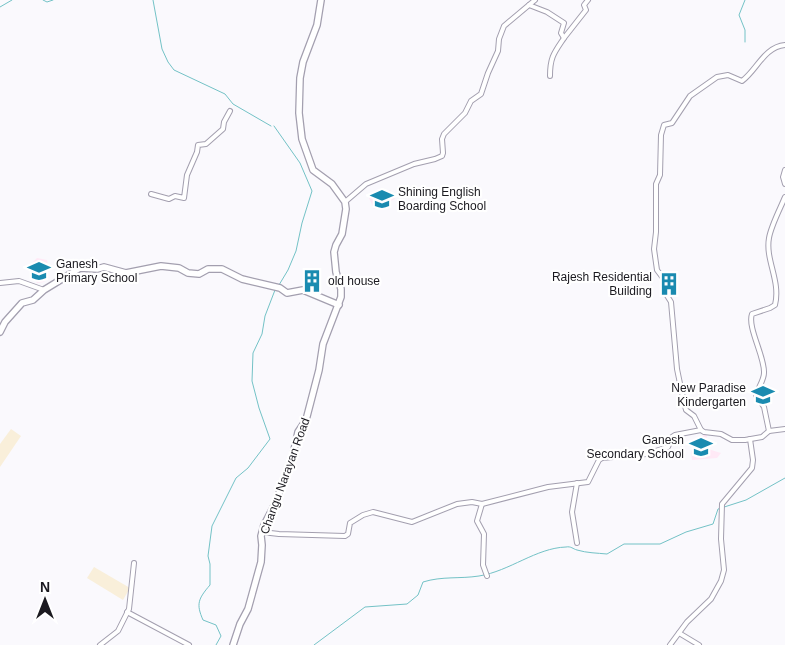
<svg xmlns="http://www.w3.org/2000/svg" width="785" height="645" viewBox="0 0 785 645" font-family="Arial,sans-serif">
  <style>
    .industrial { fill: #f9efda }
    .education { fill: #ffe9f6 }
    .lines { fill: none; stroke-linecap: round; stroke-linejoin: round }
    .stream { stroke: #73c2c6; stroke-width: 1 }
    .street-casing { stroke: #a39faf; stroke-width: 6 }
    .secondary-casing { stroke: #a39faf; stroke-width: 8 }
    .street { stroke: #fff; stroke-width: 4 }
    .secondary { stroke: #fff; stroke-width: 5.5 }
    .labels { text-anchor: middle; dominant-baseline: central; stroke-width: 4.5; stroke-linejoin: round; paint-order: stroke }
    .poi-label { font-size: 12px; fill: #1b1a20; stroke: #fff; text-anchor: start }
    .street-label { font-size: 12px; fill: #1b1a20; stroke: #fff }
  </style>
  <rect width="100%" height="100%" fill="#faf9fd"/>
  <g class="industrial">
    <polygon points="11,429 21,436 0,467 0,444"/>
    <polygon points="94,567 130,588 123,600 87,578"/>
  </g>
  <g class="education">
    <polygon points="390,190 395,199 374,209 369,198"/>
    <polygon points="37,258 47,260 49,270 44,282 37,283 30,272 32,263"/>
    <polygon points="707,434 706,446 708,449 721,453 717,458 692,460 691,451 696,449 691,440"/>
  </g>
  <g class="lines">
    <g class="stream">
      <polyline points="43,0 47,2 53,0"/>
      <polyline points="153,0 162,49 168,62 174,70 225,94 233,104 271,126"/>
      <polyline points="745,0 739,15 745,30 745,42"/>
      <polyline points="0,7 12,0"/>
      <polyline points="274,126 300,163 312,191 302,223 296,251 288,270 279,285"/>
      <path d="M216 645 221 636 216 625 203 620C196 604 198 599 210 585V564L208 556 212 526 236 478 248 468 270 439 259 408 252 381 253 353 262 334 265 316 275 290"/>
      <path d="M314 645 365 607 407 604 418 595 423 582C442 576 460 579 479 576 510 571 536 548 566 547 571 546 573 549 577 550 587 553 597 553 607 554L624 544H660L686 532 713 524 718 509 746 500 785 478"/>
    </g>
    <defs>
      <g id="street">
        <polyline points="529,5 547,12 564,23 561,33 564,38 586,10 584,5 588,0"/>
        <path d="M550 76C550 57 554 53 564 38"/>
        <polyline points="785,170 783,177 785,184"/>
        <polyline points="151,194 169,199 175,196 184,198 187,175 197,152 198,145 206,144 223,129 224,122 230,111"/>
        <polyline points="345,202 366,184 414,164 435,159 442,156 443,153 442,139 444,134 465,113 471,101 481,94 488,73 498,51 499,39 504,26 535,0"/>
        <polyline points="0,283 19,281 44,290"/>
        <path d="M701 430 694 416 686 410 683 398 677 369 671 302 666 294 663 278 657 270 654 249 656 232V184L660 175 661 135 664 125 672 123 690 96 717 77 728 75 742 81C757 70 764 47 785 45"/>
        <path d="M769 431 764 407 756 395C758 388 764 380 764 373 765 357 747 327 752 314L770 308 775 305C781 281 765 260 769 238 771 226 780 209 785 197"/>
        <polyline points="577,483 572,512 577,543"/>
        <polyline points="482,504 477,521 484,534 483,565 487,576"/>
        <polyline points="262,532 279,534 345,536 348,534 350,523 363,515 373,512 412,522 457,504 472,502 482,504 548,487 588,482 599,460 602,458 646,454 668,447 672,437 675,435 701,430 704,432 721,434 732,440 745,440 762,437 769,431 785,429"/>
        <polyline points="127,612 189,645"/>
        <polyline points="679,633 699,645"/>
        <polyline points="100,645 118,631 129,609 134,563"/>
        <polyline points="670,645 687,622 711,599 721,581 724,570 721,539 722,504 752,468 753,460 750,439"/>
      </g>
      <g id="secondary">
        <polyline points="0,332 5,322 22,303 33,300 44,290 80,268 97,269 104,267 126,273 161,266 179,268 188,273 199,274 208,269 222,269 242,279 280,288 287,293 303,290 339,305"/>
        <polyline points="233,645 240,624 248,609 261,562 262,545 261,536 264,525 275,504 292,459 298,432 306,420 319,370 323,344 341,297 341,289 336,272 334,252 336,245 342,234 346,209 345,202 332,184 313,170 302,139 299,113 300,78 303,62 317,25 321,0"/>
      </g>
    </defs>
    <use href="#street" class="street-casing"/>
    <use href="#secondary" class="secondary-casing"/>
    <use href="#street" class="street"/>
    <use href="#secondary" class="secondary"/>
  </g>
  <defs>
    <symbol id="school-bare" viewBox="-9 -9 18 18"><path d="M0-5L7-2L0 1L-7-2ZM-4 1L0 2.5L4 1V4Q0 6-4 4Z" fill="#1a8bb0" stroke="#fff" stroke-width="2.5" paint-order="stroke"/></symbol>
    <symbol id="building-bare" viewBox="-9 -9 18 18"><path d="M-4-6H4V6H1V3H-1V6H-4ZM-2.5-4.3h1.7v1.8h-1.7ZM.8-4.3h1.7v1.8H.8ZM-2.5-1h1.7V.8h-1.7ZM.8-1h1.7V.8H.8Z" fill="#1a8bb0" stroke="#fff" stroke-width="2.5" paint-order="stroke"/></symbol>
  </defs>
  <g fill-rule="evenodd">
    <use href="#school-bare" x="366" y="183" width="32" height="32"/>
    <use href="#school-bare" x="23" y="255" width="32" height="32"/>
    <use href="#building-bare" x="296" y="265" width="32" height="32"/>
    <use href="#building-bare" x="653" y="268" width="32" height="32"/>
    <use href="#school-bare" x="747" y="379" width="32" height="32"/>
    <use href="#school-bare" x="685" y="431" width="32" height="32"/>
  </g>
  <g class="labels">
    <g class="poi-label">
      <text x="398" y="192">Shining English<tspan x="398" dy="14">Boarding School</tspan></text>
      <text x="56" y="264">Ganesh<tspan x="56" dy="14">Primary School</tspan></text>
      <text x="652" y="277" text-anchor="end">Rajesh Residential<tspan x="652" dy="14">Building</tspan></text>
      <text x="328" y="281">old house</text>
      <text x="746" y="388" text-anchor="end">New Paradise<tspan x="746" dy="14">Kindergarten</tspan></text>
      <text x="684" y="440" text-anchor="end">Ganesh<tspan x="684" dy="14">Secondary School</tspan></text>
    </g>
    <g class="street-label">
      <text transform="translate(285 476) rotate(-70)">Changu Narayan Road</text>
    </g>
  </g>
  <g transform="translate(45 600)" stroke="#ffffff" stroke-width="4" paint-order="stroke">
  <path d="M0-4L9 19L0 12L-9 19Z" fill="#1b1a20"/>
  <text y="-8" font-size="14" font-weight="bold" text-anchor="middle" fill="#1b1a20">N</text>
  </g>
</svg>
